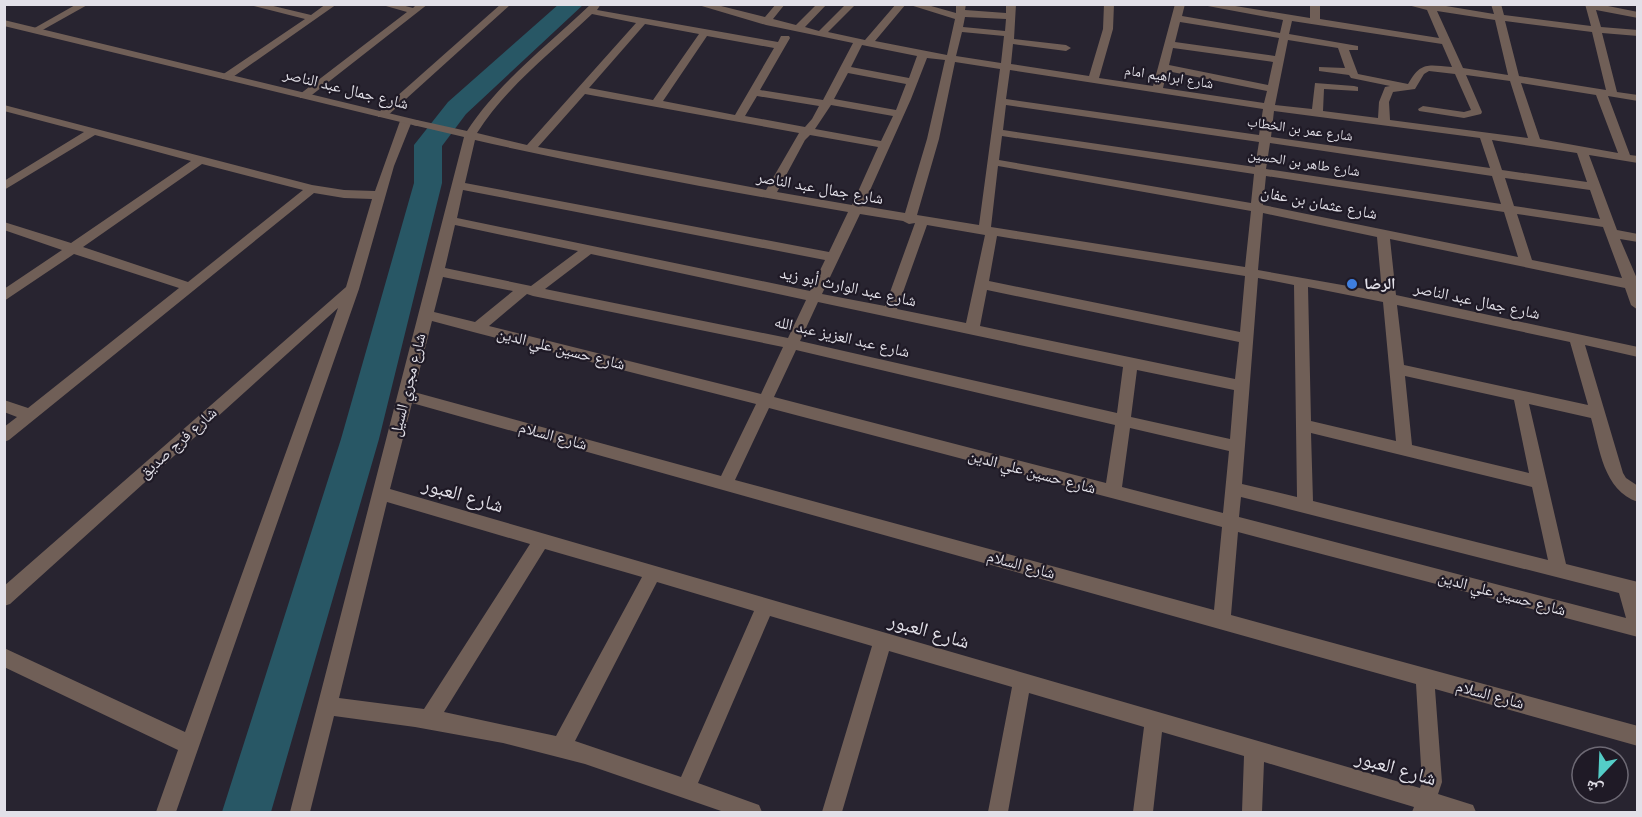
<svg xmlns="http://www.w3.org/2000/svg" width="1642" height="817" viewBox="0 0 1642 817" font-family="'Nunito Sans','Noto Naskh Arabic',sans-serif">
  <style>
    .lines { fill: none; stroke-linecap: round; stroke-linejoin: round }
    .river { fill: #285765; fill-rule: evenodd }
    .minor { fill: #705f57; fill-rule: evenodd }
    .tertiary { fill: #705f57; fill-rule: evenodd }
    .shop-dot { fill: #3f7fe0; stroke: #1f1a26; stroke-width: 2 }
    .labels { text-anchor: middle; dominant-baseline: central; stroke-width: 4.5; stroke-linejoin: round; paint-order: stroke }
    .far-street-label { font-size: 14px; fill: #e2e0e8; stroke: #1f1a26 }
    .street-label { font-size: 16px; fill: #e2e0e8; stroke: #1f1a26 }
    .poi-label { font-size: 16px; font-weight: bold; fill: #e2e0e8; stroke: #1f1a26; text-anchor: start }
    .near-street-label { font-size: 20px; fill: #e2e0e8; stroke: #1f1a26 }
  </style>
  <rect width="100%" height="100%" fill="#282430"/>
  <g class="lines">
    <polygon class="river" points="559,4 584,4 466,114 442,146 442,183 379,439 271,812 222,812 341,439 414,183 414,145 448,102"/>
    <g class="minor">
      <polygon points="77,4 89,4 39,32 31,30"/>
      <polygon points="246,4 265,4 311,15 326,4 337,4 230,79 222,79 222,75 305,19"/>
      <polygon points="379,4 398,4 413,8 417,4 428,4 308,98 300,98 300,94 407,12"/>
      <polygon points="501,4 511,4 386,117 378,117 378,113"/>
      <path d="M591 4H601L597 10 778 42 781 36H789L790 38 760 90 823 100 853 43 766 25 695 4H713L765 17 776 4H785L773 19 796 25 817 4H827L805 27 819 31 846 4H856L828 32 865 40 896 4H906L875 41 947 55 955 19 907 4H924L956 13V4H966L965 10 1006 13V4H1016L1014 39 1066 45 1071 48 1066 51 1013 44 1011 64 1089 76 1103 29 1104 4H1114L1113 29 1099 78 1153 86 1175 4H1185L1182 16 1280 33 1283 20 1197 4H1223L1310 18V4H1320V19L1439 38 1427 10 1404 4H1434L1494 14 1491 4H1501L1504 15 1591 26 1585 4H1598L1638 12V18L1596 10 1601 27 1638 30V36L1602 33 1617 92 1638 95V101L1608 96 1630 155 1638 156V163L1589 155 1617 230 1638 234V242L1620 239 1638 281V310L1631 305 1625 288 1390 239 1396 295 1638 347V357L1585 345 1623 473 1626 478 1638 486V502C1603 490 1600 449 1591 418L1529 404 1566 564 1638 582V637L1238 532 1231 615 1638 726V746L1435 689 1442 782 1438 794 1473 805 1476 812H1412L1414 807 1264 762 1262 812H1242L1244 756 1162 732 1153 812H1133L1144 727 1029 693 1008 812H988L1012 687 889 651 842 812H822L872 646 770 616 698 783 759 805 762 812H724L585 764 503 743 415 727 334 716 310 812H290L464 137 413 125 411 123 417 120 467 131C499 82 549 44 591 4ZM1437 11 1495 20 1508 75 1463 68ZM592 14 636 23 527 145 477 133C506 87 552 52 592 14ZM965 17 1006 19 1005 31 963 27ZM1292 21 1442 44 1452 67C1428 65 1421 61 1408 84L1358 74 1349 50H1358V46L1289 34ZM1505 21 1592 32 1606 90 1519 76ZM1180 22 1279 38 1275 56 1175 42ZM645 24 699 34 653 100 589 88ZM962 32 1004 36 1001 63 956 56ZM707 36 774 48 735 115 663 101ZM1288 40 1338 48 1345 68 1319 67V71L1349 75 1351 78 1390 86 1385 87 1379 102 1378 118 1323 111 1324 89 1358 91V87L1354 86 1315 83 1312 109 1275 105ZM862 45 917 56 909 78 851 67ZM1173 48 1273 62 1268 85 1169 65ZM927 58 945 60 927 139 905 213 863 206 911 99ZM955 62 1000 69 979 225 917 215 939 139ZM1010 70 1263 109 1259 135 1006 99ZM1167 71 1267 91 1264 103 1163 88ZM1429 71 1455 74 1471 110 1464 112 1423 106 1418 109 1419 111 1464 118 1481 114 1482 112 1466 75 1510 81 1528 138 1390 120 1389 102 1393 92 1415 89 1424 74ZM848 73 906 84 896 110 834 99ZM1521 83 1596 95 1618 153 1540 139ZM585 94 799 133 766 190 538 147ZM757 96 819 106 812 119 805 127 745 116ZM831 105 893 116 881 141 815 129ZM1006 105 1259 142 1255 167 1003 130ZM1274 111 1480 138 1490 168 1271 137ZM810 135 878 147 852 205 777 192 805 140ZM1002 136 1254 174 1251 203 999 160ZM475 140C598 168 724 191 848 212L829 252 465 183ZM1492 140 1577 153 1587 182 1502 170ZM1270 143 1492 176 1501 204 1266 169ZM998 166 1251 211 1245 267 991 227ZM1266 176 1504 212 1518 257 1263 205ZM1505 178 1590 190 1600 219 1514 206ZM463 190 825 260 810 291 457 218ZM1263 213 1377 237 1382 292 1258 270ZM860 214 903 221 909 224 915 223 885 306 822 294ZM1517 214 1603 227 1622 278 1532 260ZM455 225 578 251 531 286 445 268ZM927 225 985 235 966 323 897 309ZM997 236 1245 276 1240 332 989 281ZM591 254 806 300 788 338 545 289ZM443 277 513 291 475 322 434 312ZM1258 278 1294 285 1297 497 1242 484ZM1308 287 1383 302 1396 441 1311 421ZM987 290 1239 342 1235 379 980 326ZM527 294 533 296 783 347 761 394 489 326ZM818 302 1123 367 1117 413 800 341ZM1397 305 1570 342 1588 405 1404 365ZM432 321 477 333 756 404 721 476 414 392ZM796 350 1115 425 1106 483 774 397ZM1137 370 1234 390 1230 439 1131 417ZM1405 376 1514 400 1529 473 1412 445ZM412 403 1416 684 1422 782 1420 788 390 489ZM769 408 1222 527 1214 610 735 480ZM1130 428 1229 451 1223 513 1122 487ZM1311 433 1532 487 1548 560 1313 501ZM1241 497 1619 593 1626 618 1239 517ZM387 502 530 544 424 709 339 698ZM545 549 642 577 556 736 444 712ZM657 582 754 611 681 777 575 741Z"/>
      <path d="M4 105 312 185 344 190 375 191 400 121 406 118 412 121 394 166 359 289 176 812H156L178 750 4 667V648L185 732 338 308 10 604 4 606V586L346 287 372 199 344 198 314 193 9 440 4 442V427L17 417 4 412V400L28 408 179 288 74 254 4 301V289L62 250 4 230V222L71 243 191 161 95 135 4 190V181L84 132 4 111ZM202 164 303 190 188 282 83 247Z"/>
    </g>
    <polygon class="tertiary" points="4,20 417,120 423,123 417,126 4,26"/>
  </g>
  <circle class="shop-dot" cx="1352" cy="284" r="6"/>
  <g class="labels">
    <g class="far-street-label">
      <text transform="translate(1169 77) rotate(9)">شارع ابراهيم امام</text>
      <text transform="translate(1300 129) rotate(8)">شارع عمر بن الخطاب</text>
      <text transform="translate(1304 163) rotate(9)">شارع طاهر بن الحسين</text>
    </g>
    <g class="street-label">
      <text transform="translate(346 89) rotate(14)">شارع جمال عبد الناصر</text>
      <text transform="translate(820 188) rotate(10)">شارع جمال عبد الناصر</text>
      <text transform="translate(1319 203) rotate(11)">شارع عثمان بن عفان</text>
      <text transform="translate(848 287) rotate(12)">شارع عبد الوارث أبو زيد</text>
      <text transform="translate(1477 301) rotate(12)">شارع جمال عبد الناصر</text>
      <text transform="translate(842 337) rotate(13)">شارع عبد العزيز عبد الله</text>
      <text transform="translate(561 349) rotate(14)">شارع حسين علي الدين</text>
      <text transform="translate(408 385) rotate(-76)">شارع مجري السيل</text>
      <text transform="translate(553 436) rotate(15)">شارع السلام</text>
      <text transform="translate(178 443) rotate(-42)">شارع فرج صديق</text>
      <text transform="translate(1032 472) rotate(15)">شارع حسين علي الدين</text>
      <text transform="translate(1021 565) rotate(15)">شارع السلام</text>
      <text transform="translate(1502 594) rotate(15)">شارع حسين علي الدين</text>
      <text transform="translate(1490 695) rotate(15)">شارع السلام</text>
    </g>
    <g class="poi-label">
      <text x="1364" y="284">الرضا</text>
    </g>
    <g class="near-street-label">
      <text transform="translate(463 495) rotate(16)">شارع العبور</text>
      <text transform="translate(929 631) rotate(16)">شارع العبور</text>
      <text transform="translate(1396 768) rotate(16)">شارع العبور</text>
    </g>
  </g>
  <rect width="1642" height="817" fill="none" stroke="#e2e0e8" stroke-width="12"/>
  <g transform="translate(1600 775) rotate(203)"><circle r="28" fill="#1f1a26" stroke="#6d6974" stroke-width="1.5"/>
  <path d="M0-4.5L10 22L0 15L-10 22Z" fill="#54cdc7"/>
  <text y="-9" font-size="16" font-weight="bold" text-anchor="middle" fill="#e2e0e8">ش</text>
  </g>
</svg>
